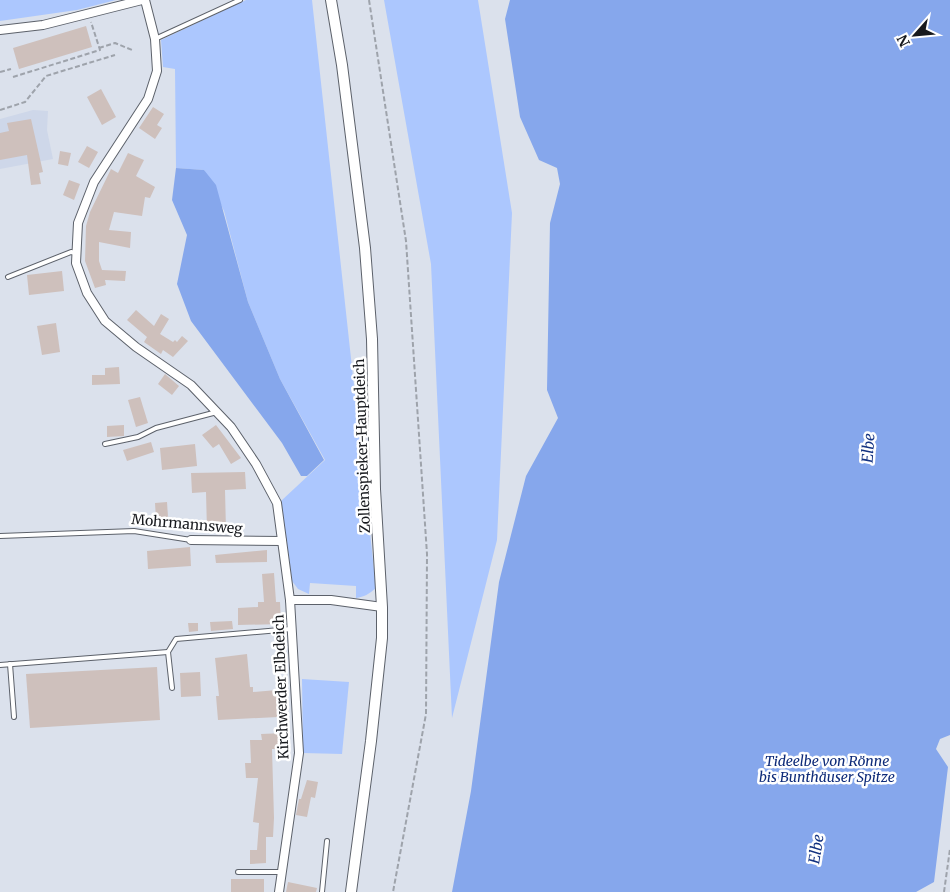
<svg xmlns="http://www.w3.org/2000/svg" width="950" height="892" viewBox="0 0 950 892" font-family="Merriweather,serif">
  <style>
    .built { fill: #ced7e9 }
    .green { fill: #acc7fe }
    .water { fill: #86a7ec }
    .building { fill: #cec0bc }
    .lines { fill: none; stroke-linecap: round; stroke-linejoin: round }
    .service-casing { stroke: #5c616a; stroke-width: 6 }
    .minor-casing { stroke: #5c616a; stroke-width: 10 }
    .tertiary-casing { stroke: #5c616a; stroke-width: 12 }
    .path { stroke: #9ea3ab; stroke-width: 2; stroke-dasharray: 5 2.5; stroke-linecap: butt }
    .service { stroke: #fff; stroke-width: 4 }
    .minor { stroke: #fff; stroke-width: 8 }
    .tertiary { stroke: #fff; stroke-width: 10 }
    .labels { text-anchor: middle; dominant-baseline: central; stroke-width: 5; stroke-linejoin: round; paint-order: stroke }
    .street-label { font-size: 14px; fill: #17191d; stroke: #fff }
    .park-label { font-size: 14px; font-style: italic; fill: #0e2b79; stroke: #fff }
    .water-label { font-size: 15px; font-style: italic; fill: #133280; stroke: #fff }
  </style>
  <rect width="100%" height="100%" fill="#dbe1ec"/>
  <polygon class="built" points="33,110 48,111 47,130 53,159 0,169 0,119"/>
  <g class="green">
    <polygon points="0,0 116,0 77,10 0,21"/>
    <path d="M246 0H312L376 588C369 594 364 597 356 598V586L310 583 309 594 298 589 292 581 281 501 325 460 280 379 248 302 224 211 204 170 176 168 175 69 163 67 161 40Z"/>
    <polygon points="384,0 478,0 512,213 497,540 452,718 431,264"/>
    <polygon points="302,679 349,682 342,754 303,753"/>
  </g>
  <g class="water">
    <polygon points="510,0 950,0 950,735 940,739 936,749 948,767 934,882 916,892 452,892 471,791 499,582 526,476 558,418 547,390 550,223 560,184 557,168 539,160 520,117 505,19"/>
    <polygon points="176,168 204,170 216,185 248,302 280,379 324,460 307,476 301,476 282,443 191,321 177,284 187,235 172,200"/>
  </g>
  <g class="building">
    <polygon points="86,26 92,47 19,69 13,48"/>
    <polygon points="101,89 116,117 102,125 87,97"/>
    <polygon points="153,107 164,114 157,125 162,128 155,139 139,128"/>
    <polygon points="31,119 43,172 39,173 41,184 31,185 27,155 0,160 0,133 9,131 7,123"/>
    <polygon points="87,146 98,152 89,168 78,162"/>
    <polygon points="60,151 71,153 68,166 58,164"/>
    <polygon points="128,153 144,160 136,176 155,187 150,198 145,197 142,216 114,212 109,230 131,232 130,248 99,242 99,261 102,270 126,271 125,281 105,280 106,285 95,288 85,261 86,226 90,212 111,169 118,173"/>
    <polygon points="69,180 80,184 74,200 63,195"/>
    <polygon points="62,271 64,291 29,295 27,275"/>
    <polygon points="136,310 154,326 161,314 169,319 160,334 173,342 175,340 177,342 182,336 188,341 173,357 163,350 161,354 144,342 147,337 127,320"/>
    <polygon points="56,323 60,352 42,355 37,326"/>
    <polygon points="119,367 120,384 92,385 92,375 105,375 105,368"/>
    <polygon points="165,374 179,386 172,395 158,384"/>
    <polygon points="140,397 148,423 136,427 128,400"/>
    <polygon points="124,425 124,436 107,437 107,426"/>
    <polygon points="216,425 241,458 231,464 219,444 213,448 202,435"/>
    <polygon points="151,442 154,452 127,461 123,450"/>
    <polygon points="195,444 197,466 162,470 160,448"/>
    <polygon points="245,472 246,489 225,490 226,530 207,531 206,492 192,493 191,473"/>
    <polygon points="167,502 168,517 156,518 155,503"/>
    <polygon points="190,547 191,566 148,569 147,551"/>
    <polygon points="267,550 267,562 216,563 215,555"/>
    <polygon points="274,573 276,602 280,602 281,624 238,625 238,608 258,607 258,602 264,602 262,574"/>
    <polygon points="232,621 233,629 211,631 210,622"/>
    <polygon points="188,623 198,623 198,631 189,632"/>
    <polygon points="247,654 250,687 253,687 253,692 277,690 278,717 218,720 216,696 219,696 215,658"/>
    <polygon points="157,667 160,720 30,728 26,674"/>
    <polygon points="200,672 201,696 181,697 180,673"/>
    <polygon points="284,733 285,749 272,749 274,818 273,837 266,837 266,863 250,864 250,850 257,850 259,823 253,822 258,778 246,778 245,763 251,763 250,740 262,740 261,734"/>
    <polygon points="307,780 318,782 315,798 311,797 307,817 296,815 299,799 301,799"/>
    <rect x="231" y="879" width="33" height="13"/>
    <polygon points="288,882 317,888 316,892 286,892"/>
  </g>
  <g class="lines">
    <defs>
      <g id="service">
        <polyline points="155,39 240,0"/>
        <polyline points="8,277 71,252 76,253"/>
        <polyline points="105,444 138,437 156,428 217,412"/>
        <polyline points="0,536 134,531 191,540"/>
        <polyline points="10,664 14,717"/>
        <polyline points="0,665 168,652"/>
        <polyline points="172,688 168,652 176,639 291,629"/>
        <polyline points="238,872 282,872"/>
        <polyline points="322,892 327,841"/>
      </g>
      <g id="minor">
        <polyline points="145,0 155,39 157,71 148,99 94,182 78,223 76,263 87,293 105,321 136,347 191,385 231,427 256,464 277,503 290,600 299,753 279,892"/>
        <polyline points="0,30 43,25 142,0"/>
        <polyline points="191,540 282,541"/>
        <polyline points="290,600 331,600 382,607"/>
      </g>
      <polyline id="tertiary" points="331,0 342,65 365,248 372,339 375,489 382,607 382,638 371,741 351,892"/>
    </defs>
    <use href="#service" class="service-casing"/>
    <use href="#minor" class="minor-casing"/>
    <use href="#tertiary" class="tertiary-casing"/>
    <g class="path">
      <polyline points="369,0 406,241 427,554 426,714 393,892"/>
      <polyline points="99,48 115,43 132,50"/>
      <polyline points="0,72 11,69"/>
      <polyline points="13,77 100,50 91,22"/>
      <polyline points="0,110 25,102 46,76 115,55"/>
      <polyline points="944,892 950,849"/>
    </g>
    <use href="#service" class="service"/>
    <use href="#minor" class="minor"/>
    <use href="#tertiary" class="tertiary"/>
  </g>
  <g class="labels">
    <g class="street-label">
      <text transform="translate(362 446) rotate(-92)">Zollenspieker-Hauptdeich</text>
      <text transform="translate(187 524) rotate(5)">Mohrmannsweg</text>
      <text transform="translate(281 687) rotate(-92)">Kirchwerder Elbdeich</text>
    </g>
    <g class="park-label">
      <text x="827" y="761">Tideelbe von Rönne<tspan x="827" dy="16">bis Bunthäuser Spitze</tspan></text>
    </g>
    <g class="water-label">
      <text transform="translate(868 448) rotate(-86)">Elbe</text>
      <text transform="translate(816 849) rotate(-81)">Elbe</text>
    </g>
  </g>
  <g transform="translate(915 35) rotate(243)" stroke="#ffffff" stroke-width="4" paint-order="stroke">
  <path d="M0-4L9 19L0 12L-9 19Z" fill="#17191d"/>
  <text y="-8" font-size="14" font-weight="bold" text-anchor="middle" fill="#17191d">N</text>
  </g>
</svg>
